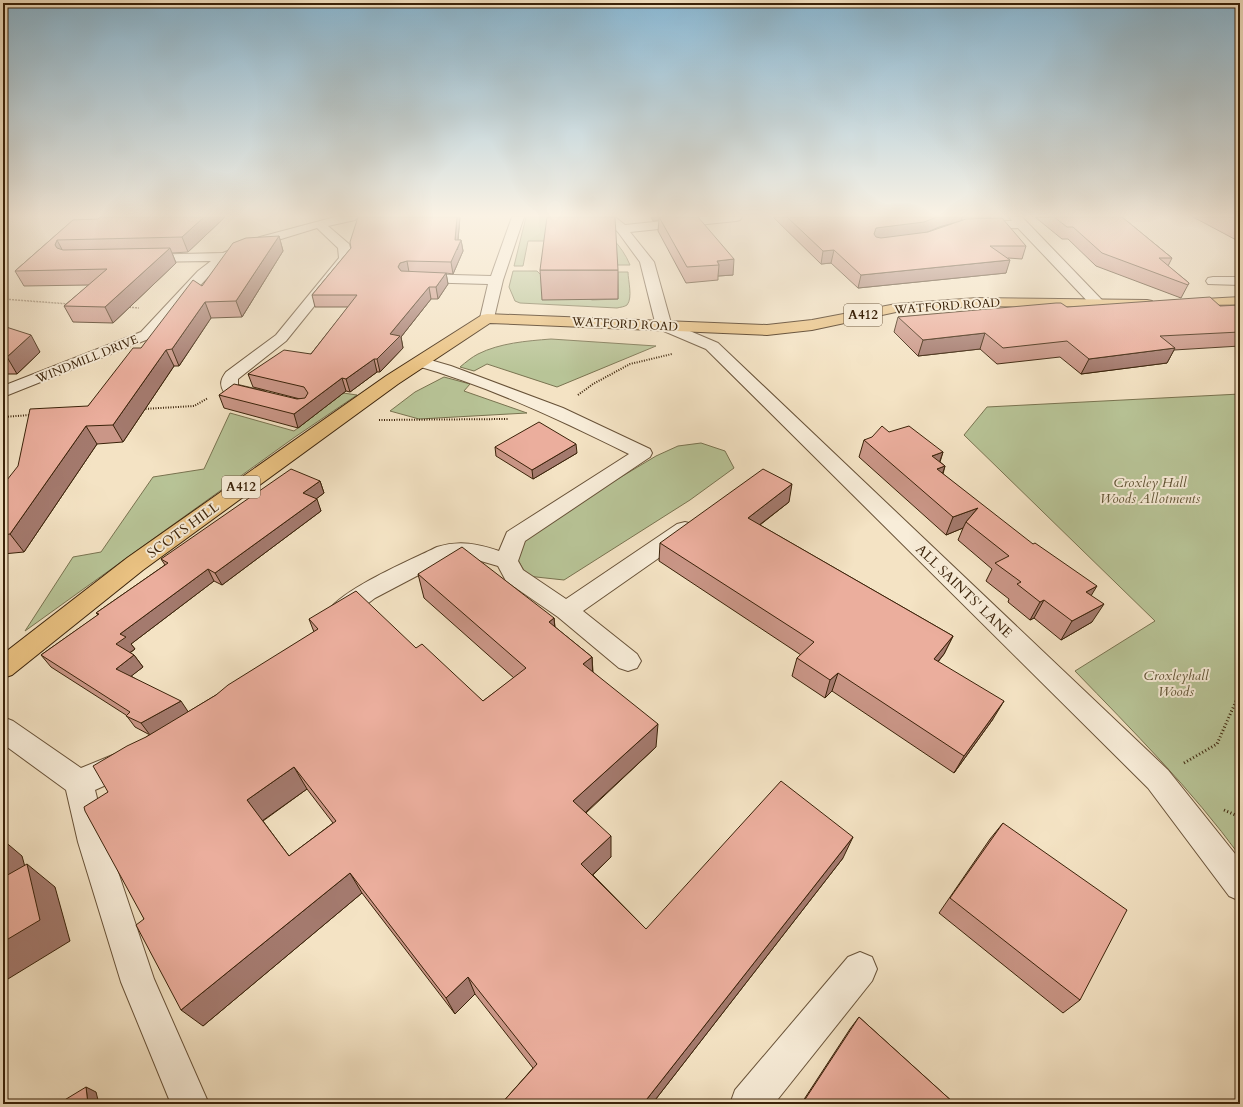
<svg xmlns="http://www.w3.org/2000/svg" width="1243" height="1107" viewBox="0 0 1243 1107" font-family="Cardo,serif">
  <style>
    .green { fill: #b8c497; stroke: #797350 }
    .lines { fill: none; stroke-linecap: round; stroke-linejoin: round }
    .minor-casing { stroke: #685238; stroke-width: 2 }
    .major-casing { stroke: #3a2209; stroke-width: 2 }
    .path-far2 { stroke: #3a2209; stroke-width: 1.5; stroke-dasharray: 0.5 1; stroke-linecap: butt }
    .path-far1 { stroke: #3a2209; stroke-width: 2; stroke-dasharray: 1 1.5; stroke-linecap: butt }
    .path { stroke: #3a2209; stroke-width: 3; stroke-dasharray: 1 2.5; stroke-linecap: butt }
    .minor { fill: #f8edd9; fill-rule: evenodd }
    .major { fill: #eac282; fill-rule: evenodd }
    .wall { fill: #ca9687; stroke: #3a2209; fill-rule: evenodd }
    .shaded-wall { fill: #a47a6e; stroke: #3a2209 }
    .building { fill: #ebae9d; stroke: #3a2209; fill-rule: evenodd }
    .labels { text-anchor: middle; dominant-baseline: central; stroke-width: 4; stroke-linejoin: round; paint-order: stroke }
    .far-street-label { font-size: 12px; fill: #3a2209; stroke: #f8edd9 }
    .shield { fill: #f8edd9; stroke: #735f47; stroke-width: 1 }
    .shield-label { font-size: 13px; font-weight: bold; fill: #3a2209 }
    .park-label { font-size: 14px; font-style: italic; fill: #605334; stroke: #f8edd9 }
    .street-label { font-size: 14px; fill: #3a2209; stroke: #f8edd9 }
  </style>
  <rect width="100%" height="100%" fill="#f4e3c4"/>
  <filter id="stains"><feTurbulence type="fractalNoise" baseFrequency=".005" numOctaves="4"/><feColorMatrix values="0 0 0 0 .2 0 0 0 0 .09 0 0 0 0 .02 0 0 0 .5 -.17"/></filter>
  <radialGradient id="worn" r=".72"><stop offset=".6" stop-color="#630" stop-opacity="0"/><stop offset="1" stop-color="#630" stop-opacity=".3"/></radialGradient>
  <g class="green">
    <path d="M526 217H591C606 232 622 245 630 265H616L609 241H528L523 266H514Z"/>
    <path d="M513 271H537L540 274 592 300 618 299V272H628C628 280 633 298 627 305 624 307 621 307 617 308L520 303 515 301 509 287Z"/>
    <path d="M551 339 656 346 557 387 487 364 474 371 460 367C466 362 472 357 478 354 500 343 526 341 551 339Z"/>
    <polygon points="444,377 470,384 464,391 527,413 419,419 390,411 415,392"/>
    <polygon points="343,393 357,395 295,437 25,631 73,557 101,552 153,477 204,469 230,413 294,431"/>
    <path d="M1240 394V856C1191 789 1133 731 1075 671L1155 621 964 435 987 407Z"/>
    <polygon points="701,443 725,451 734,468 690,500 564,580 527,576 515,555 524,535 656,456 678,446"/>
  </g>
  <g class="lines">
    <defs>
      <g id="minor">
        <path d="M335 217H357L355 220 328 226 349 244 353 258 286 341 238 379V385L264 391 267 395 264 399 258 400 224 392C219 384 221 379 226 372L276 335 339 258 338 248 317 228 268 243 230 260 208 277 151 338 3 397V386L141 332 198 271 211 261 144 262 139 261 137 258 139 255 223 253 260 237Z"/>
        <polygon points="512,217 524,217 503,280 494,318 492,321 487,322 482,321 480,318 488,284 416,282 411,281 409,278 411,275 416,274 491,276"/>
        <polygon points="602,217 615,217 625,225 702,217 742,217 740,220 736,221 630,232 654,262 671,323 718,343 1168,770 1240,860 1240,901 1229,896 1148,788 706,349 659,329 656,326 640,262 618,232"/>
        <polygon points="1009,217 1022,217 1102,300 1104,303 1102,306 1097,307 1092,306 1018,228 978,229 974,228 972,225 974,222 978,221 1012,221"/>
        <polygon points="1213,277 1240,277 1240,285 1208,284 1206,281 1208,278"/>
        <path d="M420 357 451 366 563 408 650 449 652 453 650 457 525 541 518 561 523 570 566 599 677 524 685 522 693 524 696 529 693 534 583 611 637 654 641 661 637 668 628 671 619 668 558 617 506 581 498 566 474 559H449L375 598 346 620 338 623 330 620 326 614C339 590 411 560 437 547 460 540 478 544 499 551L507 532 629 454C560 420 489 386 414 365L412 362 414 359Z"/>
        <polygon points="3,717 13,721 81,768 125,750 135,754 139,763 135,772 95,790 108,842 154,979 209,1104 171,1104 121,982 78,842 66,790 3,744"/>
        <polygon points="860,952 872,957 877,969 872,981 774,1104 730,1104 735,1090 848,957"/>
      </g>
      <g id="major">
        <polygon points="1240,297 1240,305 1187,308 1182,307 1180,304 1182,301 1187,300"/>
        <polygon points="977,298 1147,300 1152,301 1154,304 1152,307 1147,308 977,306 896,312 812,330 767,335 490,323 398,384 143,570 12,675 3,678 3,654 127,558 386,376 482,315 487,314 767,325 812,320 896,304"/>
      </g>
    </defs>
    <use href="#minor" class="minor-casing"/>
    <use href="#major" class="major-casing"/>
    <g class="path-far2">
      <polyline points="3,299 69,304"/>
      <polyline points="126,307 139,308"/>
    </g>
    <g class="path-far1">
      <polyline points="578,395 593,384 630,364 672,354"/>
      <polyline points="143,409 194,406 208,398"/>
      <polyline points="3,417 30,415"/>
      <polyline points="379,420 508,419"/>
    </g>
    <g class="path">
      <polyline points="1184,763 1217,744 1240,692"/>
      <polyline points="1224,810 1240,817"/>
    </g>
    <use href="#minor" class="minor"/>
    <use href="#major" class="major"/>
  </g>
  <g class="wall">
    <polygon points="225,217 188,252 172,253 176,263 113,323 73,322 64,306 89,285 24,286 15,271 73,220"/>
    <polygon points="358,217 460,217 458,240 461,240 463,251 453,274 446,273 448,284 438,299 431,299 401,337 403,348 380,372 377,372 350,392 346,391 298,428 224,408 219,395 297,399 300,399 253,387 248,374 311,354 348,307 315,307 312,295 351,248"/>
    <polygon points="651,217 698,217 733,275 718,276 718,280 686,283 658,231 659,220 653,221"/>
    <path d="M773 217H991L990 219 1026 246 1022 259 1008 258 1006 273 858 288 831 263 821 264ZM963 220 928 232 925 233 939 227 961 221Z"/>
    <polygon points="1035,217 1122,217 1172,258 1168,266 1189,283 1181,298 1096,266 1068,239 1062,239"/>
    <polygon points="1193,217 1240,217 1240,242"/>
    <polygon points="279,236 283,251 242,317 211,318 179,366 174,366 123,442 97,444 24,552 3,554 3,485 88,406 141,348 202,286"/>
    <polygon points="540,270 618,270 618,299 542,300"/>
    <polygon points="1240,305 1240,346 1174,350 1167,363 1081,374 1060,357 997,364 980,349 918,356 894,332 898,317 1067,307"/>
    <polygon points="3,326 40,352 17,374 3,374"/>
    <polygon points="864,440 943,452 940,462 945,466 943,474 1091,595 1092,622 1061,640 1034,618 1030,620 1008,602 1009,599 986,581 992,569 958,540 963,528 946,535 859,457"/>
    <polygon points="495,447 577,453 533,479 496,456"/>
    <path d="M320 481 324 493 316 499 321 511 222 585 214 581 131 644 135 649 130 653 134 655 143 667 131 676 188 712 216 695 314 632 309 619 416 648 483 701 514 678 424 598 418 574 554 618 555 627 592 657 593 672 656 747 586 813 611 857 593 875 646 929 843 858 652 1104H501L533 1068 475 994 455 1014 362 893 203 1026 144 919 108 792 146 737 150 735 135 727 126 715 51 667 41 655 98 615 96 613 165 565 161 559ZM307 789 333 823 289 856 263 821Z"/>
    <polygon points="789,502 760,525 953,636 944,654 938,662 993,719 954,773 832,691 825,698 792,676 797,658 801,655 659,561 660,543"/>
    <polygon points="1003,823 1080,1000 1063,1013 939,913 990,839"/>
    <polygon points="859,1017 955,1104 801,1104 850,1029"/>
  </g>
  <g class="shaded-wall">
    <polygon points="204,217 225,217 188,252 182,237"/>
    <polygon points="457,217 460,217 457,250 461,240 463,251 453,274 451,262 455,240"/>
    <polygon points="653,217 659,217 659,220 653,221"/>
    <polygon points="937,217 962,217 961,221 939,227 921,235 874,241 874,234 876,228"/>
    <polygon points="279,236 283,251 242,317 236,301"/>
    <polygon points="57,240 65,255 63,260 55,245"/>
    <polygon points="170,248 176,263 113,323 105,307"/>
    <polygon points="834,250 831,263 821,264 823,251"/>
    <polygon points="734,259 733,275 718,276 719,265 717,261"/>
    <polygon points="1010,260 1006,273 858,288 861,275"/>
    <polygon points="407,261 409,272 403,274 398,267 400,263"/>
    <polygon points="446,273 448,284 438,299 436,287"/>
    <polygon points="429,287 431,299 401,337 403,348 380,372 377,359 390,334"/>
    <polygon points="205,302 211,318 179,366 172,349"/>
    <polygon points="985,333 980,349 918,356 923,340"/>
    <polygon points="31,335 40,352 17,374 7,357"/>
    <polygon points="1175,348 1167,363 1081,374 1089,359"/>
    <polygon points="166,350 174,366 123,442 113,425"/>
    <polygon points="374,359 377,372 350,392 346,379"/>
    <polygon points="342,378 346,391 298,428 294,414"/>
    <polygon points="86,426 97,444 24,552 10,534"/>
    <polygon points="576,444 577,453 533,479 532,470"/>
    <polygon points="943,452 937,469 945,466 939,484 932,456"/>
    <polygon points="320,481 324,493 308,505 303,493"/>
    <polygon points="792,484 789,502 745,536 748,518"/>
    <polygon points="317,499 321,511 222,585 215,573"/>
    <polygon points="978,508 966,522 963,528 946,535 953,517"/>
    <polygon points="208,569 214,581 131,644 135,649 125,656 116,644 120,634"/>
    <polygon points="1097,586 1086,604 1086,592"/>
    <polygon points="1044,600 1034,618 1030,620 1040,602"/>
    <polygon points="1104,604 1092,622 1061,640 1072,621"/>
    <polygon points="554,618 556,642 549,622"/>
    <polygon points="953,636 944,654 925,677 934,659"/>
    <polygon points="134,655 143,667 125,681 116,669"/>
    <polygon points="592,657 593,681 583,664"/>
    <polygon points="838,673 832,691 825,698 830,680"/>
    <polygon points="181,701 189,713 150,735 141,723"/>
    <polygon points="1004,701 993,719 954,773 964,756"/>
    <polygon points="658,724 656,747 575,822 573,801"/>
    <polygon points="294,767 307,789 262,821 247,800"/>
    <polygon points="611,836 611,857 583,884 581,864"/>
    <polygon points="853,837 843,858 652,1104 643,1104"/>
    <polygon points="3,840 22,856 34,900 4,877"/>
    <polygon points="27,864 55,887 70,941 3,982 3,942"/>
    <polygon points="350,873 362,893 203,1026 181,1010"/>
    <polygon points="468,977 475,994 455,1014 446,998"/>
    <polygon points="86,1087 96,1092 99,1104 88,1104"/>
  </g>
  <g class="building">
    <polygon points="100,217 204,217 182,237 57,240 55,245 57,248 63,250 170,248 105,307 64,306 107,269 15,271 73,220 98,219"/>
    <polygon points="358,217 457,217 455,240 461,240 451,262 407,261 400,263 398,267 401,271 446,273 436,287 429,287 390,334 400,336 377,359 374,359 346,379 342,378 294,414 219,395 234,384 297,399 305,398 308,393 304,387 248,374 284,350 311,354 357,295 312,295 351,248 350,242"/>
    <polygon points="547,217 615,217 618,270 540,270"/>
    <polygon points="659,217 698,217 734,259 717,261 719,265 687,267"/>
    <polygon points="787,217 937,217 924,222 876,228 874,234 876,237 881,238 928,232 966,219 1002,218 1026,246 990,246 1010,260 861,275 834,250 823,251"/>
    <polygon points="1054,217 1122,217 1172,258 1159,258 1189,283 1188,285 1102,253 1073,227 1067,227"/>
    <polygon points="279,236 236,301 205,302 172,349 166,350 113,425 86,426 10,534 3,535 3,485 18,466 30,409 88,406 133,348 141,348 193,280 202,286 233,243 246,238"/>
    <polygon points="1210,297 1220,306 1240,305 1240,332 1160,336 1175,348 1089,359 1067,341 1003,348 985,333 923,340 898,317 1056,303 1061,303 1067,307"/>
    <polygon points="3,326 31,335 7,357 3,357"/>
    <polygon points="539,422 576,444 532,470 495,447"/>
    <polygon points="882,426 889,432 909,426 943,452 932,456 945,466 937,469 1033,544 1035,543 1097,586 1086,592 1104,604 1072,621 1044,600 1040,602 1017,584 1021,582 995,563 1009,556 966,522 978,508 953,517 864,440 872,437"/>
    <polygon points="291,469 320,481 303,493 317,499 215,573 208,569 120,634 126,637 116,644 134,655 116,669 181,701 141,723 126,716 130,712 41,655 99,614 96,613 168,563 161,559"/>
    <polygon points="763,469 792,484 748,518 953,636 934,659 1004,701 964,756 838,673 830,680 797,658 814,642 660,543"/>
    <path d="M462 547 554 618 549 622 592 657 583 664 658 724 573 801 611 836 581 864 646 929 781 781 853 837 643 1104H501L537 1064 468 977 446 998 350 873 181 1010 136 925 144 919 85 811 84 807 108 792 93 766 127 746 146 737 216 695 228 685 318 629 309 619 356 591 416 648 422 644 483 701 526 668 418 574ZM294 767 336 821 289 856 247 800Z"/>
    <polygon points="1003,823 1127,910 1080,1000 950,898"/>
    <polygon points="27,864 40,920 3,942 3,875 4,877"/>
    <polygon points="859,1017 955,1104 802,1104"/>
    <polygon points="86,1087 88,1104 58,1104"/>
  </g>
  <linearGradient id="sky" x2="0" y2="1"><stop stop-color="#89b8d4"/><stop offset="0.58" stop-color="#faf2e4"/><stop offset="1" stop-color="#faf2e4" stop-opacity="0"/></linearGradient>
  <rect width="1243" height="372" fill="url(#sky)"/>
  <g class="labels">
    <g class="far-street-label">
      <text transform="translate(947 306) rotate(-4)">WATFORD ROAD</text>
      <text transform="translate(625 324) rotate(3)">WATFORD ROAD</text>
      <text transform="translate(87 359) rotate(-22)">WINDMILL DRIVE</text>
    </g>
    <g class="shield">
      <rect x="844" y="304" width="38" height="22" rx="3"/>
      <rect x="222" y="476" width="38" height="22" rx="3"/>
    </g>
    <g class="shield-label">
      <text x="863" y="315">A412</text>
      <text x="241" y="487">A412</text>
    </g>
    <g class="park-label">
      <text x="1150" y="482">Croxley Hall<tspan x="1150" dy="16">Woods Allotments</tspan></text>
      <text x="1176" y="675">Croxleyhall<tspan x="1176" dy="16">Woods</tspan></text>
    </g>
    <g class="street-label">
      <text transform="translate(183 530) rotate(-36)">SCOTS HILL</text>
      <text transform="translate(964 591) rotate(44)">ALL SAINTS' LANE</text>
    </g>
  </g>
  <rect width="1243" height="1107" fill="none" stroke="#f4e3c4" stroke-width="16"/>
  <rect x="4" y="4" width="1235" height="1099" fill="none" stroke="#3a2209" stroke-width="2"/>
  <rect x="8" y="8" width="1227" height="1091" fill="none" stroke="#3a2209"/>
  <rect width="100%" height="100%" filter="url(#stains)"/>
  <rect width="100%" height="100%" fill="url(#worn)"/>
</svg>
